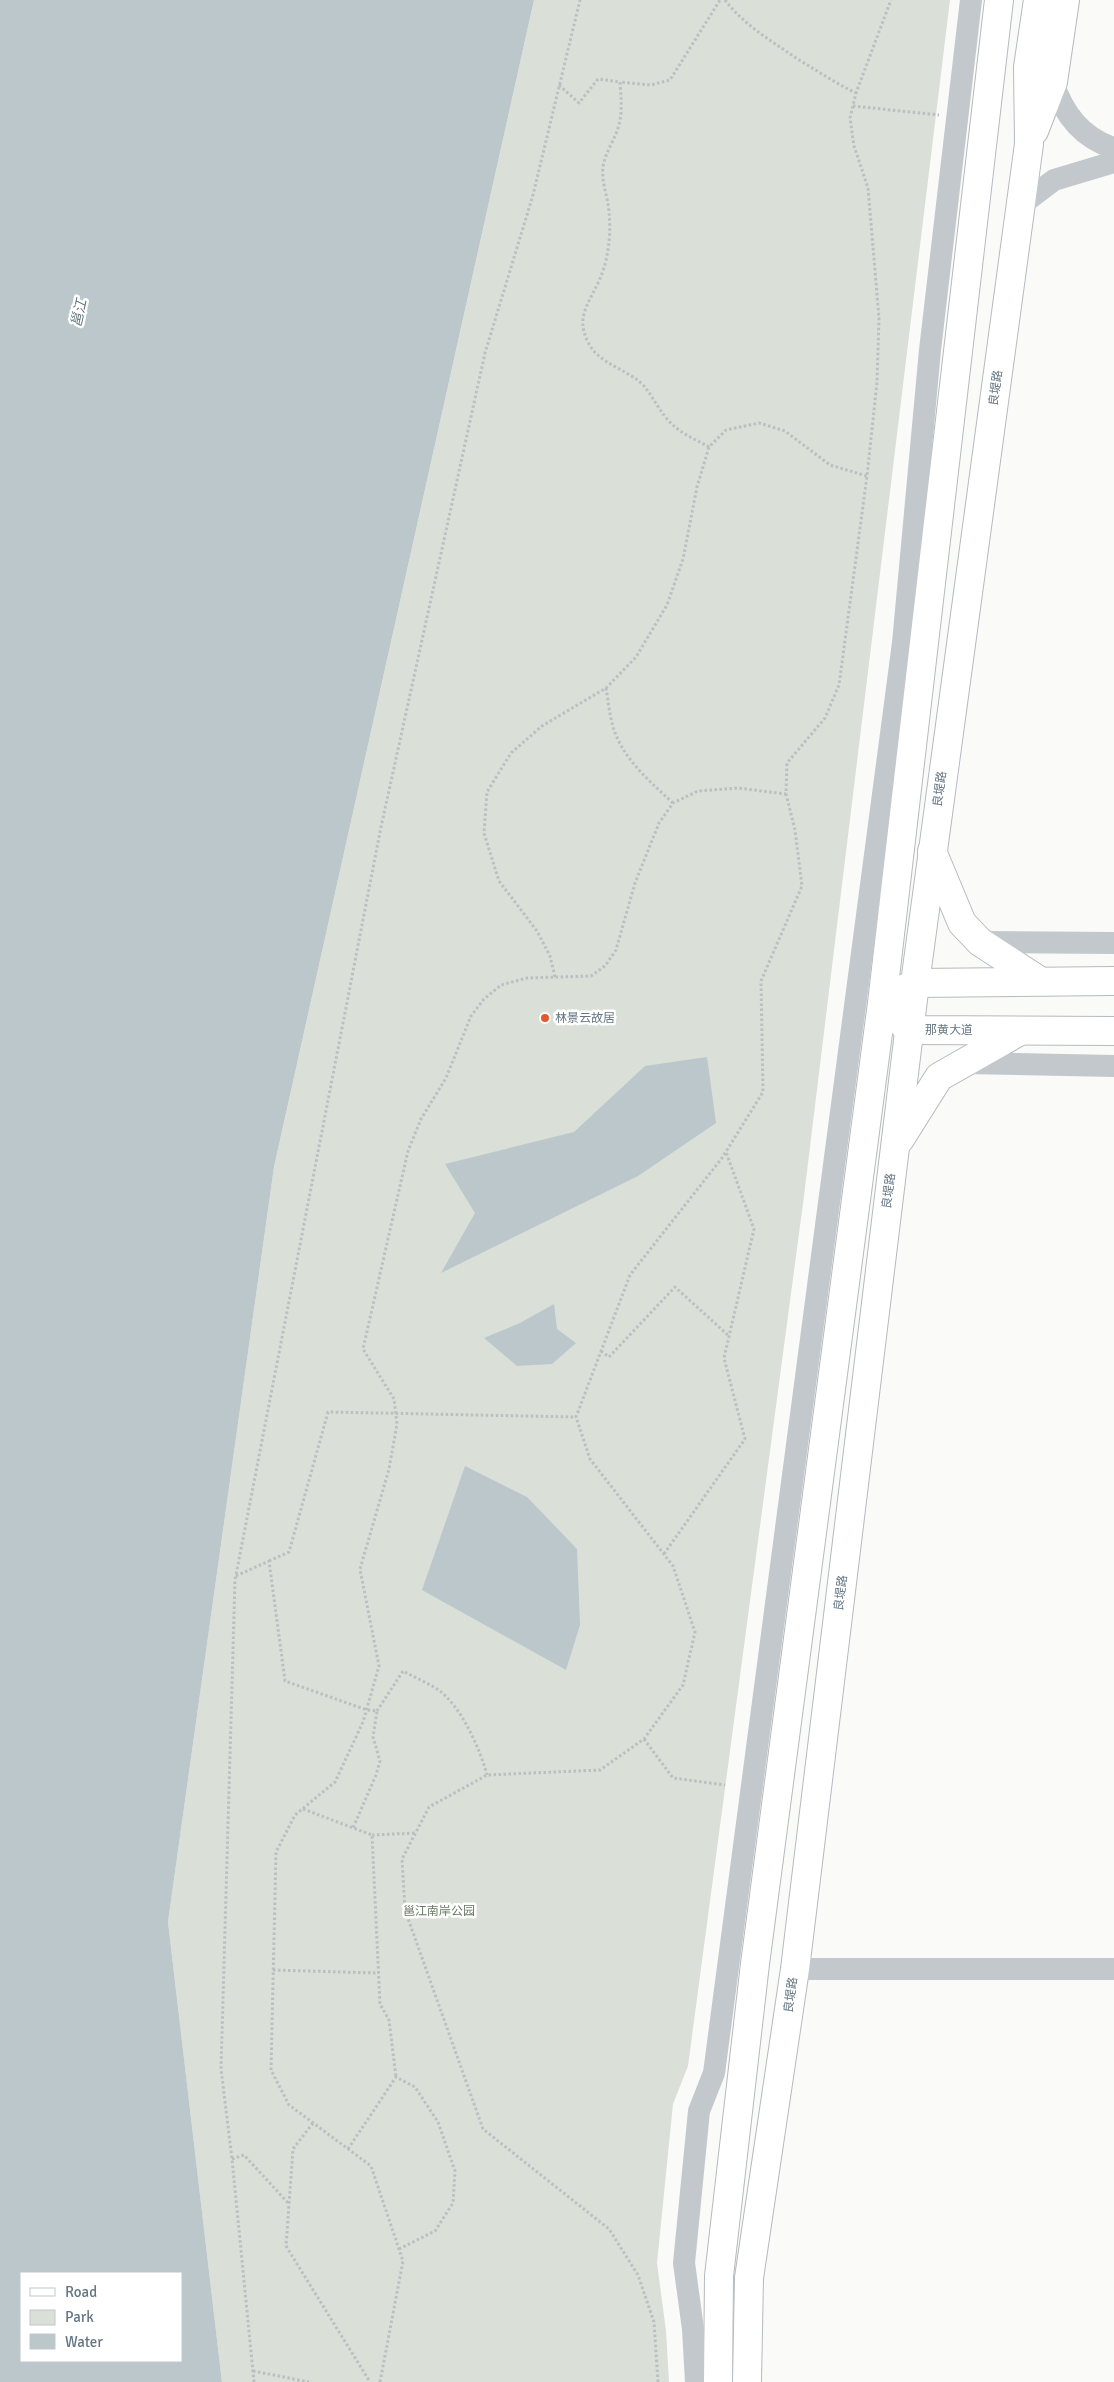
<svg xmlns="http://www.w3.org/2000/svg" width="1114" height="2382" viewBox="0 0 1114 2382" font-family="Signika,'Noto Sans SC',sans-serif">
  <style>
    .green { fill: #dadfd7 }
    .water { fill: #bbc7cb; fill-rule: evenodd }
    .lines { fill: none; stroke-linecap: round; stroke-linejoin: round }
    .major-casing { stroke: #b5babe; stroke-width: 30 }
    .path { stroke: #bbbfc2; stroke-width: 3; stroke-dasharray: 2.5 2.5; stroke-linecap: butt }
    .minor { stroke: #c3c8cc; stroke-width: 22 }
    .major { stroke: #fff; stroke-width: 28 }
    .poi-dot { fill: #e4572e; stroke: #fff; stroke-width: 2 }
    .labels { text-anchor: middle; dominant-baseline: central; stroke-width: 5; stroke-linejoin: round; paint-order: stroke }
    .street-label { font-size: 12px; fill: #657683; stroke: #fff }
    .poi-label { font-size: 12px; fill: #657683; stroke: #fff; text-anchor: start }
    .park-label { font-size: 12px; fill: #687a64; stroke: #fff }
    .water-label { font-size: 14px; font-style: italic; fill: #60757c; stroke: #fff }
  </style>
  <rect width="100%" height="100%" fill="#fafaf8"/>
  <polygon class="green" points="534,0 950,0 804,1196 688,2066 673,2104 657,2263 666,2331 669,2382 222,2382 168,1922 274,1167"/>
  <g class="water">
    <path d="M0 0H534L274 1167 168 1922 222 2382H0ZM21 2273H181V2361H21Z"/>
    <polygon points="707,1057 716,1123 638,1176 441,1273 475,1213 445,1164 574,1132 645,1066"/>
    <polygon points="554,1304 557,1329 576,1343 552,1364 517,1366 484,1338 520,1323"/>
    <polygon points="465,1466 527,1497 577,1549 580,1625 566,1670 422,1590"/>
  </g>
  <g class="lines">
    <defs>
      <g id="major">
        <polyline points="1034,131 1053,82 1065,0"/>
        <polyline points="932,851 962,923 980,942 1040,981"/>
        <polyline points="900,991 915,983 1114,981"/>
        <polyline points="895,1016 909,1030 1114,1031"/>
        <polyline points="900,1139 939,1077 1020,1031"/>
        <polyline points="718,2382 719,2276 755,1964 882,1003 999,0"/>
        <polyline points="747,2382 749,2278 795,1969 915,983 1029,144 1028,67 1038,0"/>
      </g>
    </defs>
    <use href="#major" class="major-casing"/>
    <g class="path">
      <path d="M725 0C744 25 770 40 796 58 816 70 835 83 856 93"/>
      <polyline points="559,85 579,103 598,79 620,82"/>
      <polyline points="853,106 939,115"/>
      <path d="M709 447C695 439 679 433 668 420 659 410 653 397 644 386 628 369 598 364 588 342 574 315 592 300 601 276 609 257 611 232 609 212 608 196 601 182 603 167 605 153 614 141 618 128 623 113 621 98 620 82L651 85 670 80 720 0"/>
      <path d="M606 688C608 699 609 711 612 723 620 756 649 781 673 803"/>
      <polyline points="555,977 550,956 537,931 499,881 484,833 487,792 511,753 542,726 606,688 636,657 667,605 683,559 697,487 709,447 726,430 759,423 785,431 830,465 867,476"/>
      <polyline points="601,1351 609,1357 675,1287 729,1336"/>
      <polyline points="664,1554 745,1439 724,1358 754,1229 726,1152"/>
      <polyline points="269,1561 289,1552 328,1412 576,1417"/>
      <polyline points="236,1576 269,1561 285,1681 367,1710 377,1711 373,1737 380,1761 376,1775 353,1828"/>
      <path d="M377 1711 403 1671C414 1677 426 1682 437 1689 461 1705 480 1749 487 1775"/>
      <polyline points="644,1739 673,1778 725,1785"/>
      <polyline points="303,1809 372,1835 380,2004 389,2020 396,2077"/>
      <polyline points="372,1835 416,1833"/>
      <polyline points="273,1970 378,1973"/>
      <polyline points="313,2123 293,2149 286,2246 370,2382"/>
      <polyline points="348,2149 396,2077 415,2087 438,2122 455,2171 453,2203 435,2231 399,2249"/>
      <polyline points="232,2159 244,2155 289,2204"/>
      <polyline points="253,2371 309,2382"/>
      <polyline points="254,2382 232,2159 221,2069 235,1580 381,827 485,353 533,195 580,0"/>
      <polyline points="380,2382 403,2261 371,2166 289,2105 271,2070 276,1852 295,1815 335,1782 363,1722 379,1666 360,1569 389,1469 397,1424 394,1399 363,1349 408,1151 421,1119 446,1078 471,1016 484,999 501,985 527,978 591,976 605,966 616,950 635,883 659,823 673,803 698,791 738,788 786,794"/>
      <polyline points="658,2382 654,2322 638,2275 609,2229 483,2129 405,1910 402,1859 429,1807 487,1775 600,1770 644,1739 683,1685 695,1632 673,1566 590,1459 576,1417 630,1275 722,1158 763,1092 761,981 802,886 795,830 786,794 787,763 825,718 839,685 867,476 877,382 879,318 868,188 854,146 850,118 856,93 891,0"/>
    </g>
    <g class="minor">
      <path d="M1053 82C1063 113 1081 138 1114 148"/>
      <polyline points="1021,205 1054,180 1114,162"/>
      <polyline points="980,942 1114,943"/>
      <polyline points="964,1063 1114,1066"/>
      <polyline points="795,1969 1114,1969"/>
      <polyline points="696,2382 693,2329 684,2263 699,2111 714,2073 903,643 930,350 971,0"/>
    </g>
    <use href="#major" class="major"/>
  </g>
  <circle class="poi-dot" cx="545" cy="1018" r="5"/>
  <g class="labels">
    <g class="street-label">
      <text transform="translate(996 388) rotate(-82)">良堤路</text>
      <text transform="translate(940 789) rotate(-82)">良堤路</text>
      <text x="949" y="1030">那黄大道</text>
      <text transform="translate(889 1191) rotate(-83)">良堤路</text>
      <text transform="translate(841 1593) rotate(-83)">良堤路</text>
      <text transform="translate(791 1995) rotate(-82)">良堤路</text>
    </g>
    <g class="poi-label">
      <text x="555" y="1018">林景云故居</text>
    </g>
    <g class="park-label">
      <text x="439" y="1911">邕江南岸公园</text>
    </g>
    <g class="water-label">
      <text transform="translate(79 313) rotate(-78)">邕江</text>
    </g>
  </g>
  <rect x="20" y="2272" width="162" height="90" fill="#ffffff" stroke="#c1c8cd"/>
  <rect x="30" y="2288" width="25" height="8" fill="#ffffff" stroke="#c1c8cd"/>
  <text x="65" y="2297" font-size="15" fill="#657683">Road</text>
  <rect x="30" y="2310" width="25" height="15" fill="#dadfd7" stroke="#c1c8cd"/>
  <text x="65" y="2322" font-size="15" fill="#657683">Park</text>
  <rect x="30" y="2334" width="25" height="15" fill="#bbc7cb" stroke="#c1c8cd"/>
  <text x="65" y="2347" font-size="15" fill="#657683">Water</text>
</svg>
